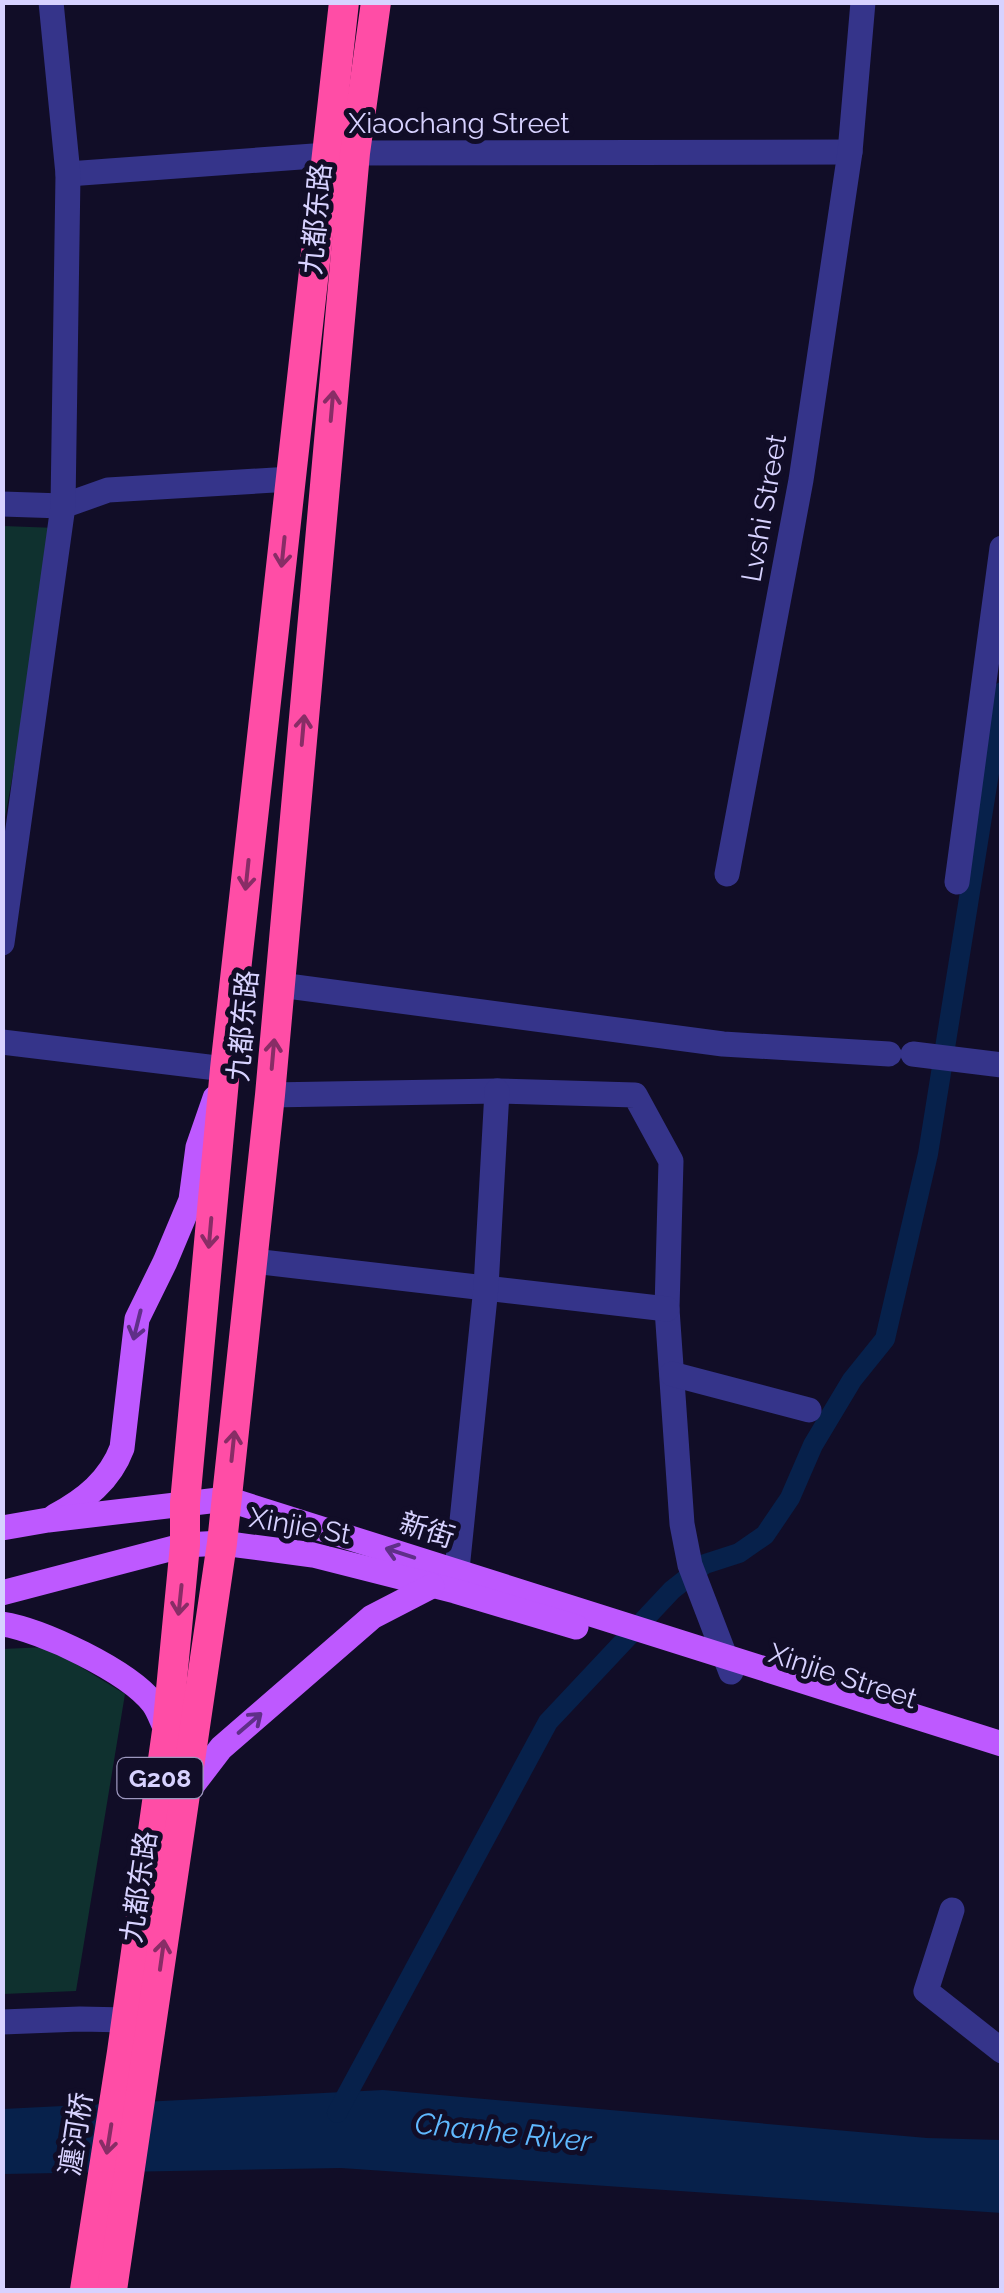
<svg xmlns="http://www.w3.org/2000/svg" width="1004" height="2293" viewBox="0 0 1004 2293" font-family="Raleway,'Noto Sans SC',sans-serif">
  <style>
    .green { fill: #0f312f }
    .water { fill: #07214b }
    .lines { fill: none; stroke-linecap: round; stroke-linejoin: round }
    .canal { stroke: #07214b; stroke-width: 20 }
    .minor { stroke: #35348a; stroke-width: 25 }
    .major { stroke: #be59ff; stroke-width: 25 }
    .highway { stroke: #ff4da6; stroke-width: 30 }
    .oneway { stroke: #882d66 }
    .oneway2 { stroke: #5f2f88 }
    .labels { text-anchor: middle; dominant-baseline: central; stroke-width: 10; stroke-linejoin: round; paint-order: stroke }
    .shield { fill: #110d27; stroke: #9c97be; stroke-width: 2.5 }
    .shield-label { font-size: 25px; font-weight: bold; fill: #d7d2ff }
    .street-label { font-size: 28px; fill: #d7d2ff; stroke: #110d27 }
    .water-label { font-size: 30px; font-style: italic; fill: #60b9ff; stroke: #110d27 }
  </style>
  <rect width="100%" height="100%" fill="#110d27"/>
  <g class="green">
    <polygon points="3,526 57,528 3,829"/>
    <polygon points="48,1647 125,1694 76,1991 3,1994 2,1649"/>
  </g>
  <polygon class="water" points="383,2090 927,2138 1001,2140 1002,2213 341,2168 3,2174 3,2109"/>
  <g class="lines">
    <polyline class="canal" points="337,2113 548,1722 672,1590 705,1564 739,1553 765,1535 790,1498 813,1445 852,1380 885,1339 928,1154 1002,692"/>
    <g class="minor">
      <polyline points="68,174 355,153 850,152"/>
      <polyline points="2,504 63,506 108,490 291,479"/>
      <polyline points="727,874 801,480 850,152 863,2"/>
      <polyline points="957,882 1002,548"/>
      <polyline points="2,943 63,506 68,174 51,2"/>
      <polyline points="280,985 723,1044 889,1054"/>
      <polyline points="2,1042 225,1069"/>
      <polyline points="913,1054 1002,1065"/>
      <polyline points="270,1095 497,1091 635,1095 671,1161 667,1309 682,1524 690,1565 731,1672"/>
      <polyline points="253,1261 667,1309"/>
      <polyline points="672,1374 809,1410"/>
      <polyline points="455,1589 486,1287 497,1091"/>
      <polyline points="952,1910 926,1991 1002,2051"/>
      <polyline points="2,2022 80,2019 127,2020"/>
    </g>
    <g class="major">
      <path d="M55 1516C85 1500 110 1480 122 1448L137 1319 165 1262 191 1200 198 1147 215 1098"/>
      <polyline points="2,1528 48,1520 227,1499 1002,1744"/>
      <polyline points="2,1593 185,1545 222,1543 313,1555 455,1591 576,1627"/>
      <path d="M2 1624C42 1630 128 1671 153 1703 159 1711 162 1722 167 1731"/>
      <polyline points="185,1795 221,1748 372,1617 432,1586"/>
    </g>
    <g class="highway">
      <polyline points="85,2290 122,2052 167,1731 185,1545 185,1503 225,1069 344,2"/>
      <polyline points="112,2290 222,1543 270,1095 355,153 376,2"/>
    </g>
  </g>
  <defs><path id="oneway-shaft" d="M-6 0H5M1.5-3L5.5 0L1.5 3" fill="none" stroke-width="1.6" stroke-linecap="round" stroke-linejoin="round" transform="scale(2.5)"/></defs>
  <g class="oneway">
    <use href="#oneway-shaft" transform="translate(332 406) rotate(-85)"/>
    <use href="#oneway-shaft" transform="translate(283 552) rotate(96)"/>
    <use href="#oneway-shaft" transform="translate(303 730) rotate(-85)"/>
    <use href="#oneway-shaft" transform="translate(247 875) rotate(96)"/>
    <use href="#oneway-shaft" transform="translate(273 1054) rotate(-85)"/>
    <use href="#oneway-shaft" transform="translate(210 1233) rotate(95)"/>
    <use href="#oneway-shaft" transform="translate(233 1446) rotate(-84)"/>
    <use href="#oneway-shaft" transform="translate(180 1600) rotate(96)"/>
    <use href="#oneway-shaft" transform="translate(162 1955) rotate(-82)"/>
    <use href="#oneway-shaft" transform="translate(109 2139) rotate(99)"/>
  </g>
  <g class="oneway2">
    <use href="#oneway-shaft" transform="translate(137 1325) rotate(104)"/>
    <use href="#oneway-shaft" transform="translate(400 1553) rotate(-162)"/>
    <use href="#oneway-shaft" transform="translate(250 1723) rotate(-41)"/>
  </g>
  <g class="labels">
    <rect class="shield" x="117.5" y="1758" width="85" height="40" rx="8"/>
    <g class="shield-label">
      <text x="160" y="1778">G208</text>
    </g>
    <g class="street-label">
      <text x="459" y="123">Xiaochang Street</text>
      <text transform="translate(316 219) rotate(-85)">九都东路</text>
      <text transform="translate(764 508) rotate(-80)">Lvshi Street</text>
      <text transform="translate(243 1026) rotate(-85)">九都东路</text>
      <text transform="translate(300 1526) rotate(10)">Xinjie St</text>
      <text transform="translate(427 1530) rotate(18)">新街</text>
      <text transform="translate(843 1676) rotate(18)">Xinjie Street</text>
      <text transform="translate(139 1887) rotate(-82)">九都东路</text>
      <text transform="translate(76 2134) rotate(-81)">瀍河桥</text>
    </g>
    <g class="water-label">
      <text transform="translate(503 2132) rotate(6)">Chanhe River</text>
    </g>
  </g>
  <rect width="1004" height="2293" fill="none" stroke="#d7d2ff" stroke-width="10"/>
</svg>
